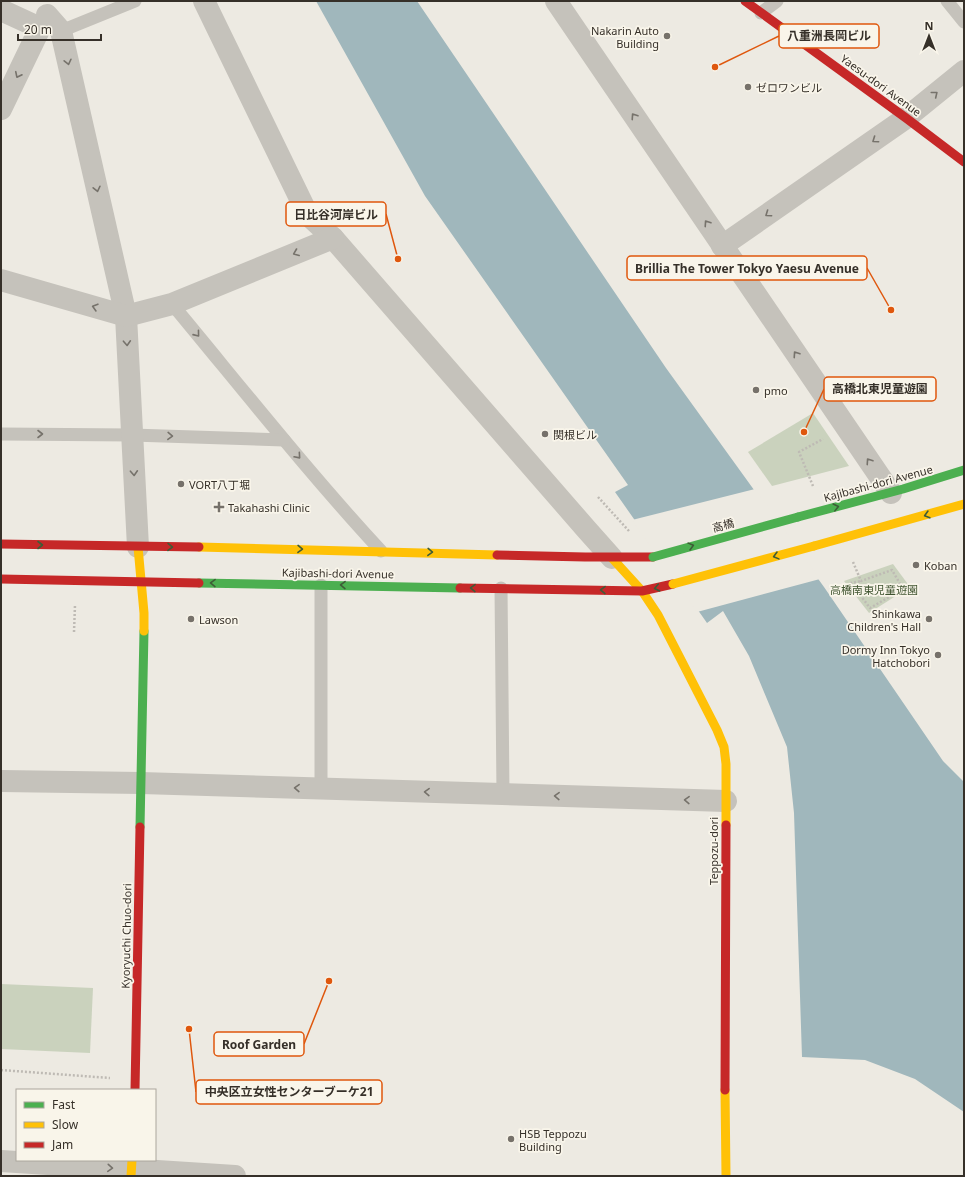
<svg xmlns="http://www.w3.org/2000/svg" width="965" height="1177" viewBox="0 0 965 1177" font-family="'Noto Sans','Noto Sans JP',sans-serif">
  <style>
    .green { fill: #cad2bd }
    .water { fill: #a0b7bc }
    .pier { fill: #edeae2 }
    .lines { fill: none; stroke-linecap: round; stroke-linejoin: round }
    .path { stroke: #bebab4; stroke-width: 2.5; stroke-dasharray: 2 2; stroke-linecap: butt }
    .lane { stroke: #c5c2bb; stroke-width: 13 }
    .street { stroke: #c5c2bb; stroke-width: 22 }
    .fast { stroke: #4caf50; stroke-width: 9 }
    .slow { stroke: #ffc107; stroke-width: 9 }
    .jam { stroke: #c62828; stroke-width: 9 }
    .fast-bridge { stroke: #4caf50; stroke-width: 9 }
    .slow-bridge { stroke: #ffc107; stroke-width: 9 }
    .oneway { stroke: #76726b }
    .oneway2 { stroke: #3e5c37 }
    .poi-dot { fill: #76716a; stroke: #f9f5ea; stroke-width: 1.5 }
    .labels { text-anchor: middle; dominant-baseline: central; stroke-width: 3.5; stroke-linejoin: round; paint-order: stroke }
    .poi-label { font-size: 11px; fill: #363029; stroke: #f9f5ea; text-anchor: start }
    .street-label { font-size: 11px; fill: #363029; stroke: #f9f5ea }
    .park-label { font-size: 11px; fill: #3e532f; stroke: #f9f5ea }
    .leader { fill: none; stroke: #df570d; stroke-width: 1.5 }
    .callout-dot { fill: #df570d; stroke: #f9f5ea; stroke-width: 1.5 }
    .callout { fill: #f9f5ea; stroke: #df570d; stroke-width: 1.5 }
    .callout-label { font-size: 12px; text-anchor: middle; font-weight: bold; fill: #363029 }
  </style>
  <rect width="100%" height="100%" fill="#edeae2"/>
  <g class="green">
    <polygon points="813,413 849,466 772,486 748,452"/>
    <polygon points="893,564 910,587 869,613 844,581"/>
    <polygon points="1,984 93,988 90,1053 1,1049"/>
  </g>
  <polygon class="water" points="316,1 417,1 666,368 824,587 943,761 964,782 964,1112 915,1079 865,1060 802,1057 794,813 787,747 749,656 723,611 707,623 615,492 628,485 425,196"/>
  <polygon class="pier" points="755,489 820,579 697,612 632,520"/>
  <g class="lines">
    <g class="path">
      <polyline points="813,486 799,452 823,439"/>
      <polyline points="598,497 629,531"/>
      <polyline points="853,562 861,581 892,570 903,589 870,608 851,583 861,581"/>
      <polyline points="74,632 75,605"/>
      <polyline points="1,1070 110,1078"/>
    </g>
    <g class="lane">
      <polyline points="947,1 964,22"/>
      <polyline points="761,13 777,1"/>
      <polyline points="61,31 135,1"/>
      <path d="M172 304C241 387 308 472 381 551"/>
      <polyline points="1,434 132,435 284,440"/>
      <polyline points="501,588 503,794"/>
      <polyline points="321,789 321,585"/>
    </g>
    <g class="street">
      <polyline points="204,1 308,215 333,238 587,530 612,558"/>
      <polyline points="556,1 891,493"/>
      <polyline points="1,10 40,28 1,109"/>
      <polyline points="47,15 61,31 126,316 138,547"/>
      <polyline points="722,246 906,118 964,71"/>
      <polyline points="1,280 126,316 172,304 333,238"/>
      <polyline points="1,781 141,783 726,801"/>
      <polyline points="1,1161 235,1176"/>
    </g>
    <g class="fast">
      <polyline points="798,517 903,489 964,470"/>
      <polyline points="199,583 460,588"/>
      <polyline points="140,827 144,631"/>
    </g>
    <g class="slow">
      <polyline points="814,546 964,504"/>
      <polyline points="138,547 144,613 144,631"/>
      <polyline points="199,547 497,555"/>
      <polyline points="612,558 642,591 658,615 717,730 724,747 726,764 726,825"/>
      <polyline points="725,1090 726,1176"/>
      <polyline points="131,1176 132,1160"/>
    </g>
    <g class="jam">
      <polyline points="745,1 906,118 964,162"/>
      <polyline points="1,544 199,547"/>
      <polyline points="497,555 585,557 653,557"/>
      <polyline points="1,579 199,583"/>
      <polyline points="460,588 642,591 673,584"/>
      <polyline points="135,1090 140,827"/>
      <polyline points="725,1090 726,825"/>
    </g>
    <polyline class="fast-bridge" points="653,557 798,517"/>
    <polyline class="slow-bridge" points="673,584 814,546"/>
  </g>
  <defs><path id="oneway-chevron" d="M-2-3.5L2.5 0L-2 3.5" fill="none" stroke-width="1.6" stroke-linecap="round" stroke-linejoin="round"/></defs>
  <g class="oneway">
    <use href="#oneway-chevron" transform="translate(68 62) rotate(77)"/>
    <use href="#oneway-chevron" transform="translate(18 75) rotate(116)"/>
    <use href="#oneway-chevron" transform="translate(935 94) rotate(-39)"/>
    <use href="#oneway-chevron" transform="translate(634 116) rotate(-124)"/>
    <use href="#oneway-chevron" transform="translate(875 140) rotate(145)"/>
    <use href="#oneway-chevron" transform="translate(97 189) rotate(77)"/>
    <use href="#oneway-chevron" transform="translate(768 214) rotate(145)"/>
    <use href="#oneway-chevron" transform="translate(707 223) rotate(-124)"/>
    <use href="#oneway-chevron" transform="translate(296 253) rotate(158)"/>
    <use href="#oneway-chevron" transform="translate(95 307) rotate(-164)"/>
    <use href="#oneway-chevron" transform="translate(197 334) rotate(51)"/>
    <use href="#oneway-chevron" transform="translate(127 343) rotate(87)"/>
    <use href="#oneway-chevron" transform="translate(796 354) rotate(-124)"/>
    <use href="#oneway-chevron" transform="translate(40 434)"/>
    <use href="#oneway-chevron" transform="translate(170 436) rotate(2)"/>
    <use href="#oneway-chevron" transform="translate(298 456) rotate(49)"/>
    <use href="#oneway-chevron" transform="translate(869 461) rotate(-124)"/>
    <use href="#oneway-chevron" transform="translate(134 473) rotate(87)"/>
    <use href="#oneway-chevron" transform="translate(297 788) rotate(-178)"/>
    <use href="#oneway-chevron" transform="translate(427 792) rotate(-178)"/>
    <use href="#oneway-chevron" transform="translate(557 796) rotate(-178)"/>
    <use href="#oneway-chevron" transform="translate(687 800) rotate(-178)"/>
    <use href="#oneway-chevron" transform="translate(110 1168) rotate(4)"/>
  </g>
  <g class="oneway2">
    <use href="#oneway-chevron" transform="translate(836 507) rotate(-14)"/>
    <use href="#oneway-chevron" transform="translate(927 515) rotate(164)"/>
    <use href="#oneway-chevron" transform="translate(40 545)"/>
    <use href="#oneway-chevron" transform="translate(691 546) rotate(-15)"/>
    <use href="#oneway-chevron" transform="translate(170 547) rotate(1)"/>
    <use href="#oneway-chevron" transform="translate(300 549) rotate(1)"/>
    <use href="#oneway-chevron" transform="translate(430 552) rotate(2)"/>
    <use href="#oneway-chevron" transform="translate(776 556) rotate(165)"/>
    <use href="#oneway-chevron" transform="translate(213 583) rotate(-179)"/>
    <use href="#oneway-chevron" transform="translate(343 585) rotate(-179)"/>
    <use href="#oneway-chevron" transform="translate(473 588) rotate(-179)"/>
    <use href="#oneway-chevron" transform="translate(657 588) rotate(168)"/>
    <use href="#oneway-chevron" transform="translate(603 590) rotate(-179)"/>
  </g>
  <g class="poi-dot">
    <circle cx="667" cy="36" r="4"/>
    <circle cx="748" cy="87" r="4"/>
    <circle cx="756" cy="390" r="4"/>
    <circle cx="545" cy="434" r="4"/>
    <circle cx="181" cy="484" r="4"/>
    <path d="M217 501h4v4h4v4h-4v4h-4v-4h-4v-4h4z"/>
    <circle cx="916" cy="565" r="4"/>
    <circle cx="191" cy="619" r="4"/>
    <circle cx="929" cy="619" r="4"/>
    <circle cx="938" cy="655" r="4"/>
    <circle cx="511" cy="1139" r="4"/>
  </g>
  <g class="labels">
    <g class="poi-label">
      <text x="659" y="30" text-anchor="end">Nakarin Auto<tspan x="659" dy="13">Building</tspan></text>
      <text x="756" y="87">ゼロワンビル</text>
      <text x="764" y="390">pmo</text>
      <text x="553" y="434">関根ビル</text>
      <text x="189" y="484">VORT八丁堀</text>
      <text x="228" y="507">Takahashi Clinic</text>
      <text x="924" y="565">Koban</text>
      <text x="921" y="613" text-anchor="end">Shinkawa<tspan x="921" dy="13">Children's Hall</tspan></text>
      <text x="199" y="619">Lawson</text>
      <text x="930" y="649" text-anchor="end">Dormy Inn Tokyo<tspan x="930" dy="13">Hatchobori</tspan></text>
      <text x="519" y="1133">HSB Teppozu<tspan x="519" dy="13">Building</tspan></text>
    </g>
    <g class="street-label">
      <text transform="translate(881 85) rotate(36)">Yaesu-dori Avenue</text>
      <text transform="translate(878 483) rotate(-15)">Kajibashi-dori Avenue</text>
      <text transform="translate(723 525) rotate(-15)">高橋</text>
      <text transform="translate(338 573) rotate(1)">Kajibashi-dori Avenue</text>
      <text transform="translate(713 851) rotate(-90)">Teppozu-dori</text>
      <text transform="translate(126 936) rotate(-89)">Kyoryuchi Chuo-dori</text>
    </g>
    <g class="park-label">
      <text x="874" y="589">高橋南東児童遊園</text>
    </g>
  </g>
  <path class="leader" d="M715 67L779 36M398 259L386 214M891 310L867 268M804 432L824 389M329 981L304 1044M189 1029L196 1092"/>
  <g class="callout-dot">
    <circle cx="715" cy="67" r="4"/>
    <circle cx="398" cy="259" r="4"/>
    <circle cx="891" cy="310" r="4"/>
    <circle cx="804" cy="432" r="4"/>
    <circle cx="329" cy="981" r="4"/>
    <circle cx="189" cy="1029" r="4"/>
  </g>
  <g class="callout">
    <rect x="779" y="24" width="100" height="24" rx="4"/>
    <rect x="286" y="202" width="100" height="24" rx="4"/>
    <rect x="627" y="256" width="240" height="24" rx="4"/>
    <rect x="824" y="377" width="112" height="24" rx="4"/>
    <rect x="214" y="1032" width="90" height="24" rx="4"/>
    <rect x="196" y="1080" width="186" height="24" rx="4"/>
  </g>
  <g class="callout-label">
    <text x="829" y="40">八重洲長岡ビル</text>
    <text x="336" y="219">日比谷河岸ビル</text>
    <text x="747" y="273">Brillia The Tower Tokyo Yaesu Avenue</text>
    <text x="880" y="393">高橋北東児童遊園</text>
    <text x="259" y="1049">Roof Garden</text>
    <text x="289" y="1096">中央区立女性センターブーケ21</text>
  </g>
  <rect width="965" height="1177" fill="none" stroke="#363029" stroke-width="4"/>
  <rect x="16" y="1089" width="140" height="72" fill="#f9f5ea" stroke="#aba69d"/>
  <rect x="24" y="1102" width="20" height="6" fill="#4caf50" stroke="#aba69d"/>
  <text x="52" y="1109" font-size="12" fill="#363029">Fast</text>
  <rect x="24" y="1122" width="20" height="6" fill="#ffc107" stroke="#aba69d"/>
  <text x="52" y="1129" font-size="12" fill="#363029">Slow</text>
  <rect x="24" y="1142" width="20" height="6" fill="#c62828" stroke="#aba69d"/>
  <text x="52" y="1149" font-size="12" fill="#363029">Jam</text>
  <g transform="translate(929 36)" stroke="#f9f5ea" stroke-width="3" paint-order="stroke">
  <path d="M0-3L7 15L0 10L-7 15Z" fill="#363029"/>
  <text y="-6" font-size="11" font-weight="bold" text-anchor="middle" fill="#363029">N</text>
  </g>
  <path d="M18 34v6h83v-6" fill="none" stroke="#363029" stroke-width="2"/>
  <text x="24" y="34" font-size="12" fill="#363029" stroke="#f9f5ea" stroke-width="3" paint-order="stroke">20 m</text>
</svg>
